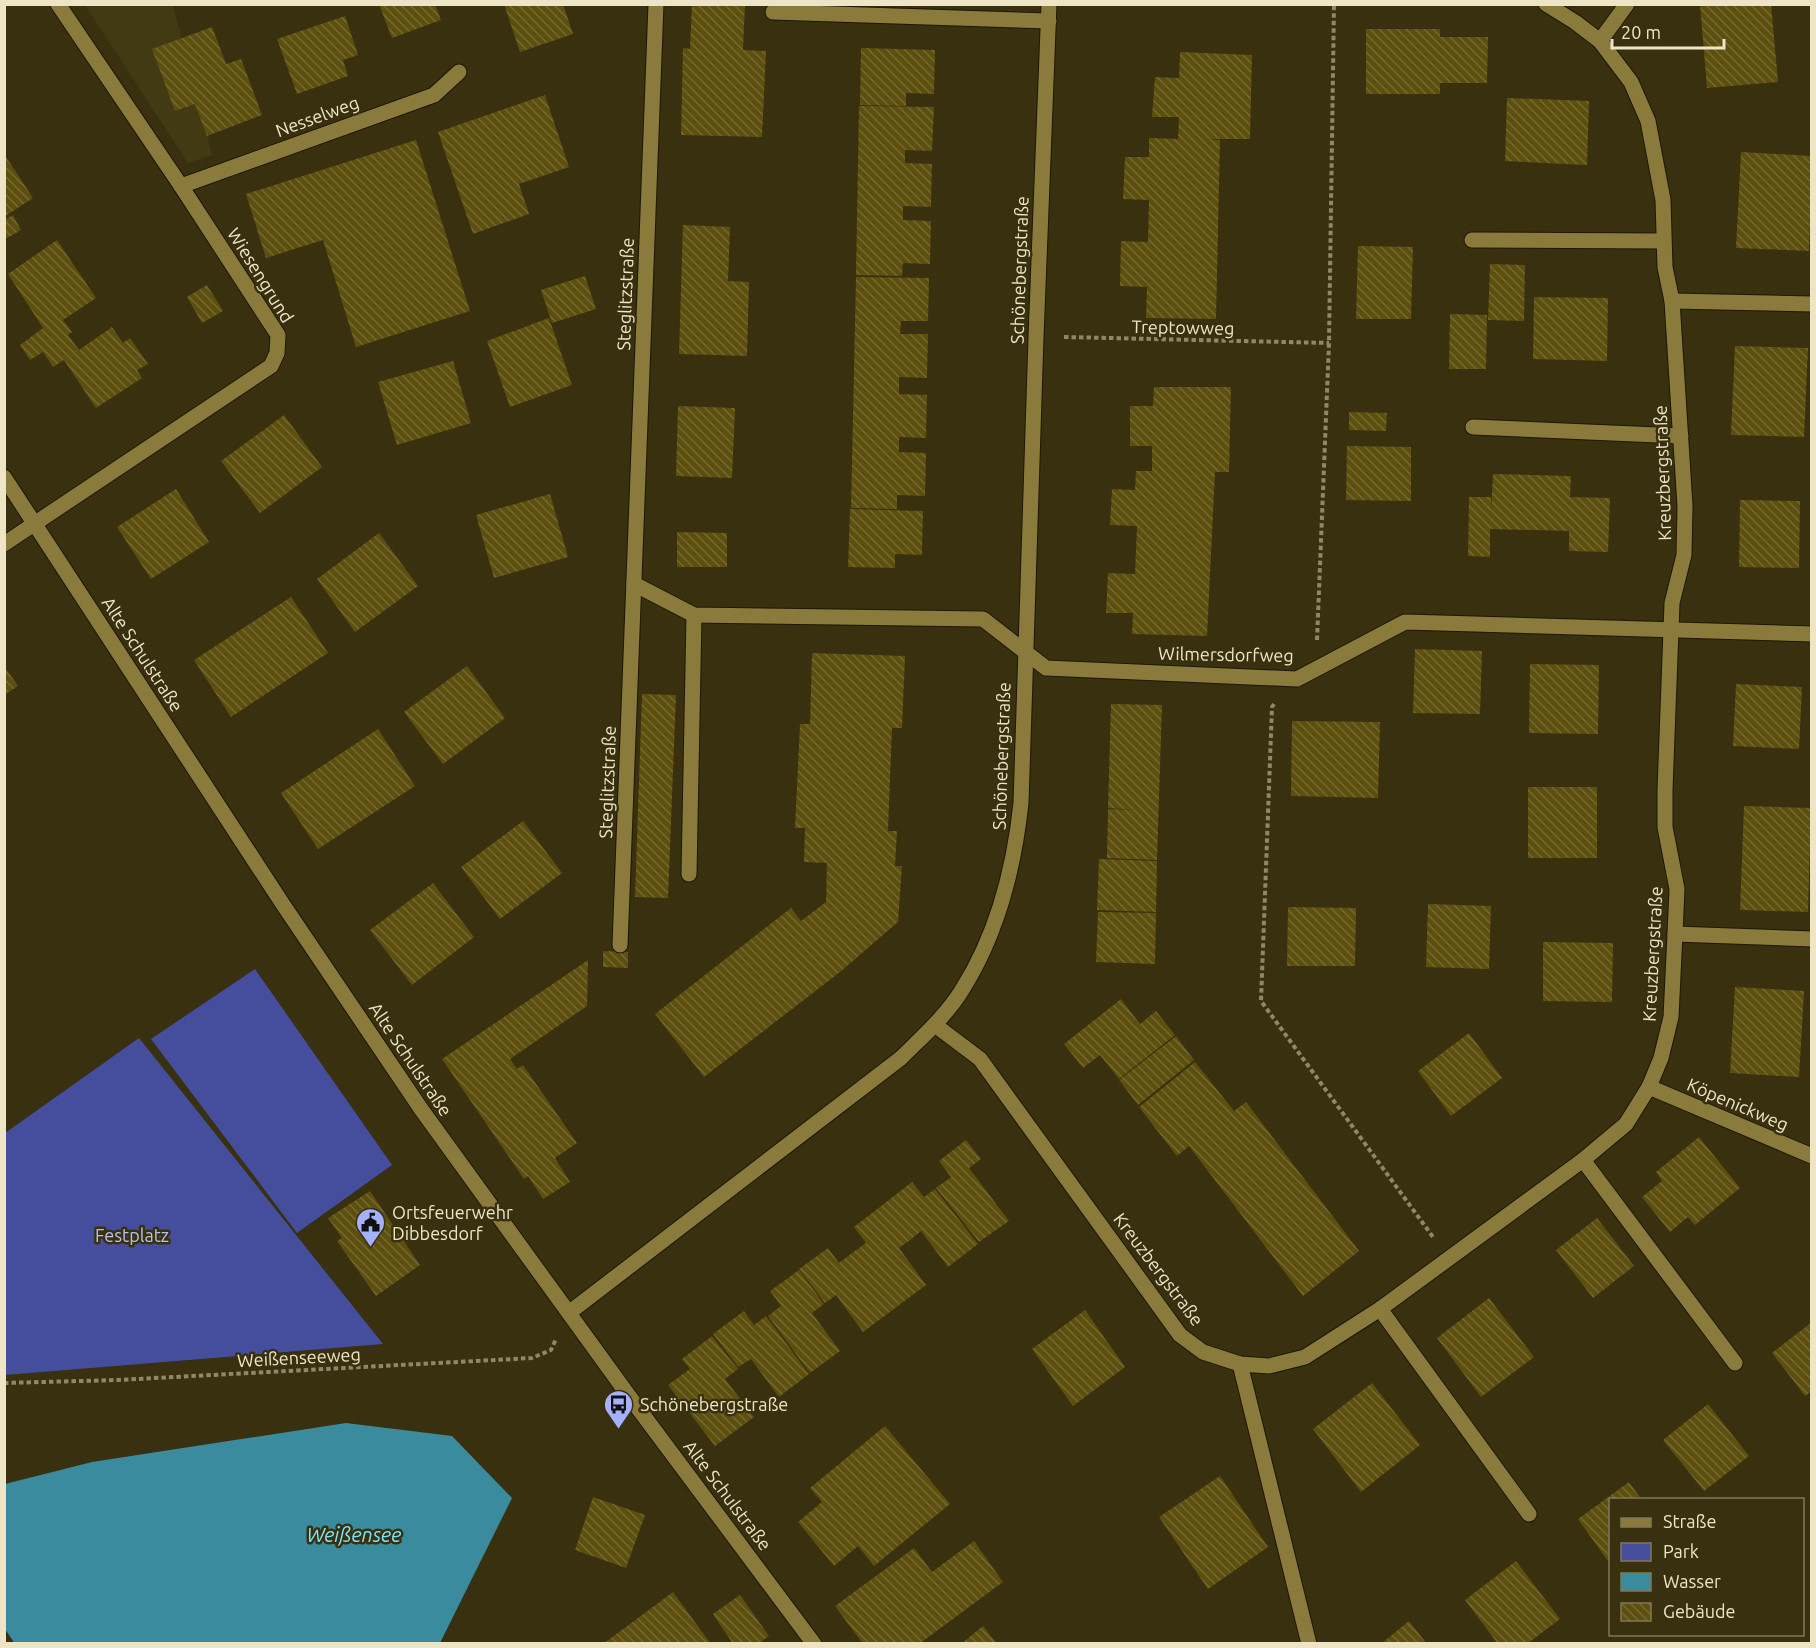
<svg xmlns="http://www.w3.org/2000/svg" width="1816" height="1648" viewBox="0 0 1816 1648" font-family="Ubuntu,sans-serif">
  <style>
    .built { fill: #423a13 }
    .green { fill: #454d9d }
    .water { fill: #3b8b9e }
    .building { fill: url(#building-back-hatch) }
    .lines { fill: none; stroke-linecap: round; stroke-linejoin: round }
    .service-casing { stroke: #1d1805; stroke-width: 17 }
    .minor-casing { stroke: #1d1805; stroke-width: 17 }
    .tertiary-casing { stroke: #1d1805; stroke-width: 17 }
    .path { stroke: #8f8767; stroke-width: 4; stroke-dasharray: 4.5 3; stroke-linecap: butt }
    .service { stroke: #8a7b3d; stroke-width: 15 }
    .minor { stroke: #8a7b3d; stroke-width: 15 }
    .tertiary { stroke: #8a7b3d; stroke-width: 15 }
    .labels { text-anchor: middle; dominant-baseline: central; stroke-width: 5; stroke-linejoin: round; paint-order: stroke }
    .street-label { font-size: 18px; fill: #ede5c6; stroke: #38300f }
    .poi-label { font-size: 18px; fill: #ede5c6; stroke: #38300f; text-anchor: start }
    .park-label { font-size: 18px; fill: #b7c1f0; stroke: #38300f }
    .water-label { font-size: 20px; font-style: italic; fill: #80e4fd; stroke: #38300f }
  </style>
  <defs>
    <pattern id="building-back-hatch" width="6" height="6" patternUnits="userSpaceOnUse" patternTransform="scale(1.5)"><rect width="6" height="6" fill="#5d4f0e"/><path d="M-1 5l2 2M0 0l6 6M5-1l2 2" fill="none" stroke="#756830"/></pattern>
  </defs>
  <rect width="100%" height="100%" fill="#38300f"/>
  <polygon class="built" points="85,5 173,5 212,155 188,163"/>
  <g class="green">
    <polygon points="255,969 392,1165 297,1233 151,1039"/>
    <polygon points="139,1038 383,1344 5,1375 5,1133"/>
  </g>
  <polygon class="water" points="346,1423 452,1436 512,1498 440,1643 15,1644 5,1629 5,1484 92,1462"/>
  <g class="building">
    <polygon points="379,4 435,4 441,20 392,38"/>
    <polygon points="504,4 563,4 573,34 520,52"/>
    <polygon points="692,4 745,4 743,50 766,51 762,137 681,135 683,48 690,49"/>
    <polygon points="1700,4 1771,4 1778,82 1707,88"/>
    <polygon points="345,16 358,55 343,60 348,76 297,94 277,39"/>
    <polygon points="212,27 226,64 241,59 262,115 207,136 195,104 175,111 152,49"/>
    <polygon points="1366,29 1440,29 1440,37 1488,37 1487,83 1440,83 1440,94 1366,94"/>
    <polygon points="861,48 935,50 934,94 906,93 906,106 860,105"/>
    <polygon points="1180,52 1252,55 1250,139 1207,139 1220,140 1216,319 1146,318 1147,287 1120,286 1121,241 1148,242 1149,200 1123,199 1125,157 1149,157 1149,138 1178,139 1179,117 1152,117 1155,77 1179,78"/>
    <polygon points="545,95 569,167 519,184 529,214 473,234 438,132"/>
    <polygon points="1507,98 1589,101 1587,165 1505,161"/>
    <polygon points="859,106 934,107 932,151 905,150 905,163 932,164 931,207 903,206 903,220 931,221 930,264 903,263 902,276 856,275"/>
    <polygon points="416,140 470,311 356,347 323,240 266,258 246,194"/>
    <polygon points="1741,152 1812,156 1809,251 1736,248"/>
    <polygon points="4,154 33,198 4,217"/>
    <polygon points="13,215 21,230 4,240 4,220"/>
    <polygon points="683,225 730,227 728,281 749,282 747,356 679,354"/>
    <polygon points="57,240 96,298 63,320 72,332 68,335 79,350 112,327 123,343 130,338 148,364 137,370 142,378 96,408 64,360 53,367 43,352 30,360 20,345 43,328 8,274"/>
    <polygon points="1358,246 1413,247 1411,319 1356,319"/>
    <polygon points="1490,264 1525,265 1524,321 1488,320"/>
    <polygon points="585,276 596,309 552,323 541,290"/>
    <polygon points="856,277 929,278 928,321 901,321 900,334 928,334 927,378 899,377 899,394 927,395 926,438 899,437 899,452 926,453 925,496 897,495 897,509 851,508"/>
    <polygon points="207,285 223,311 202,323 187,297"/>
    <polygon points="1534,297 1608,298 1607,361 1533,359"/>
    <polygon points="1450,314 1487,315 1486,369 1449,369"/>
    <polygon points="549,318 572,385 510,407 487,341"/>
    <polygon points="1735,346 1808,348 1804,437 1731,435"/>
    <polygon points="453,361 471,423 397,445 378,382"/>
    <polygon points="1154,387 1231,387 1229,472 1215,472 1207,636 1132,634 1133,613 1106,613 1108,573 1135,574 1137,526 1110,525 1112,489 1135,490 1136,471 1152,471 1152,446 1130,446 1130,406 1153,406"/>
    <polygon points="678,406 735,408 732,478 676,476"/>
    <polygon points="1349,412 1387,413 1386,431 1349,430"/>
    <polygon points="284,415 322,467 260,513 221,461"/>
    <polygon points="1347,446 1411,447 1411,501 1346,500"/>
    <polygon points="1493,474 1571,476 1570,497 1610,498 1608,552 1569,551 1569,531 1490,529 1490,557 1468,556 1469,497 1491,497 1491,513"/>
    <polygon points="176,489 209,542 151,579 117,527"/>
    <polygon points="550,494 568,557 494,578 476,515"/>
    <polygon points="1740,500 1800,501 1799,568 1739,567"/>
    <polygon points="850,509 923,511 922,555 895,554 895,568 848,567"/>
    <polygon points="677,532 727,533 727,567 677,567"/>
    <polygon points="379,533 418,586 355,632 317,579"/>
    <polygon points="291,597 328,653 231,717 194,660"/>
    <polygon points="1415,649 1482,651 1480,714 1413,713"/>
    <polygon points="812,653 905,656 902,728 892,728 888,831 897,831 895,866 902,866 898,922 840,972 704,1077 655,1014 791,908 801,921 826,902 827,863 804,862 805,828 795,828 800,724 810,724"/>
    <polygon points="1530,664 1599,665 1598,734 1529,733"/>
    <polygon points="4,666 18,686 4,695"/>
    <polygon points="467,666 505,718 443,764 404,712"/>
    <polygon points="1736,684 1802,687 1799,749 1733,746"/>
    <polygon points="642,694 676,695 668,898 635,897"/>
    <polygon points="1111,704 1162,705 1157,860 1107,858 1108,809 1137,810 1108,808"/>
    <polygon points="1292,721 1380,722 1378,798 1291,796"/>
    <polygon points="378,729 415,786 318,849 281,793"/>
    <rect x="1528" y="787" width="69" height="71"/>
    <polygon points="1744,806 1811,808 1808,912 1740,910"/>
    <polygon points="523,821 562,873 500,919 461,867"/>
    <polygon points="1099,859 1157,861 1156,912 1097,910"/>
    <polygon points="433,883 474,937 412,985 370,930"/>
    <polygon points="1428,904 1491,906 1489,969 1426,967"/>
    <polygon points="1288,907 1356,908 1355,966 1287,966"/>
    <polygon points="1098,912 1156,913 1155,964 1096,962"/>
    <polygon points="1543,942 1613,943 1612,1002 1543,1001"/>
    <polygon points="603,951 628,952 628,968 603,967"/>
    <polygon points="588,960 587,1006 510,1059 517,1069 523,1065 577,1143 555,1158 570,1182 543,1199 528,1176 524,1179 442,1059"/>
    <polygon points="1735,987 1804,991 1799,1077 1730,1073"/>
    <polygon points="1121,999 1140,1024 1156,1011 1175,1035 1119,1079 1100,1055 1083,1068 1064,1044"/>
    <polygon points="1469,1033 1502,1078 1451,1116 1418,1071"/>
    <polygon points="1176,1036 1194,1060 1138,1105 1119,1080"/>
    <polygon points="1195,1062 1234,1111 1246,1102 1359,1251 1303,1296 1189,1146 1177,1156 1139,1107"/>
    <polygon points="1699,1137 1740,1188 1695,1225 1688,1217 1670,1232 1642,1197 1662,1181 1656,1172"/>
    <polygon points="966,1140 981,1159 969,1168 1009,1221 979,1242 936,1188 951,1177 939,1161"/>
    <polygon points="912,1182 924,1197 935,1189 978,1244 948,1267 921,1231 910,1240 899,1227 910,1240 899,1248 926,1285 863,1332 836,1295 825,1303 799,1269 828,1248 839,1263 852,1253 866,1243 854,1227"/>
    <polygon points="370,1191 420,1265 376,1296 337,1241 342,1238 328,1218"/>
    <polygon points="1597,1218 1634,1266 1593,1298 1556,1250"/>
    <polygon points="799,1270 824,1304 812,1313 840,1351 810,1373 768,1316 781,1306 770,1291"/>
    <polygon points="1489,1298 1534,1357 1481,1397 1437,1338"/>
    <polygon points="1085,1310 1125,1367 1073,1406 1032,1349"/>
    <polygon points="744,1311 754,1325 766,1316 809,1374 779,1397 751,1359 738,1367 713,1334"/>
    <polygon points="1812,1322 1812,1391 1805,1396 1772,1353"/>
    <polygon points="712,1336 738,1369 725,1379 754,1417 715,1446 668,1385 690,1369 682,1359"/>
    <polygon points="1372,1383 1420,1445 1361,1492 1313,1429"/>
    <polygon points="1708,1404 1749,1456 1704,1491 1663,1440"/>
    <polygon points="885,1426 950,1504 874,1566 858,1546 834,1566 798,1522 822,1502 810,1488"/>
    <polygon points="1220,1476 1268,1547 1208,1589 1159,1517"/>
    <polygon points="1629,1482 1642,1500 1610,1500 1610,1564 1578,1519"/>
    <polygon points="593,1497 645,1515 626,1568 575,1550"/>
    <polygon points="974,1541 1003,1582 919,1644 863,1644 835,1606 914,1548 932,1572"/>
    <polygon points="1516,1561 1560,1619 1527,1644 1498,1644 1465,1600"/>
    <polygon points="673,1592 711,1644 603,1644"/>
    <polygon points="740,1595 769,1636 758,1644 733,1644 713,1614"/>
    <polygon points="1409,1621 1427,1644 1381,1644"/>
    <polygon points="983,1626 997,1644 961,1644"/>
  </g>
  <g class="lines">
    <defs>
      <g id="service">
        <polyline points="773,12 1049,21"/>
        <polyline points="1600,41 1627,4"/>
        <polyline points="1472,240 1663,241"/>
        <polyline points="1672,301 1812,304"/>
        <polyline points="1473,427 1681,436"/>
        <polyline points="634,584 694,615 983,619 1046,668 1297,679 1405,622 1812,634"/>
        <polyline points="689,874 694,615"/>
        <polyline points="1675,934 1812,939"/>
        <polyline points="620,945 656,4"/>
        <polyline points="1649,1087 1812,1156"/>
        <polyline points="1583,1160 1735,1363"/>
        <polyline points="1380,1309 1529,1514"/>
        <polyline points="1240,1364 1309,1644"/>
      </g>
      <g id="minor">
        <polyline points="181,186 434,95 459,72"/>
        <polyline points="4,544 271,366 277,353 278,335 181,186 58,4"/>
        <polyline points="935,1025 980,1059 1180,1335 1203,1352 1240,1364 1269,1366 1305,1357 1380,1309 1583,1160 1626,1124 1649,1087 1661,1058 1671,1017 1675,934 1677,889 1665,827 1665,790 1672,603 1684,555 1685,506 1672,301 1665,267 1663,200 1648,121 1631,82 1600,41 1575,22 1546,4"/>
        <path d="M570 1312 901 1058C922 1037 946 1016 962 990 998 933 1014 869 1021 803L1036 337 1049 4"/>
      </g>
      <polyline id="tertiary" points="4,477 282,903 421,1109 626,1392 814,1644"/>
    </defs>
    <use href="#service" class="service-casing"/>
    <use href="#minor" class="minor-casing"/>
    <use href="#tertiary" class="tertiary-casing"/>
    <g class="path">
      <polyline points="1064,337 1329,343"/>
      <polyline points="1317,640 1329,343 1334,4"/>
      <polyline points="1274,704 1272,707 1261,1001 1433,1237"/>
      <polyline points="4,1383 118,1380 532,1358 551,1350 556,1339"/>
    </g>
    <use href="#service" class="service"/>
    <use href="#minor" class="minor"/>
    <use href="#tertiary" class="tertiary"/>
  </g>
  <defs>
    <symbol id="civic-pin" viewBox="-11 -11 22 30"><path d="M0 17L-7.5 6A9.5 9.5 0 1 1 7.5 6Z" fill="#a4b2fc" stroke="#38300f"/><path d="M-.6-6.5H3V-4.5H.6V-3L4-1V1h2V6H-6V1h2V-1L-.6-3ZM-1.2 2.5V6h2.4V2.5Z" fill="#111"/></symbol>
    <symbol id="bus-pin" viewBox="-11 -11 22 30"><path d="M0 17L-7.5 6A9.5 9.5 0 1 1 7.5 6Z" fill="#a4b2fc" stroke="#38300f"/><path d="M-5-6H5V4H4V6H2V4H-2V6H-4V4H-5ZM-3.5-4V0h7V-4ZM-3.5 1.2v1.5H-2V1.2ZM2 1.2v1.5H3.5V1.2Z" fill="#111"/></symbol>
  </defs>
  <g fill-rule="evenodd">
    <use href="#civic-pin" x="354" y="1206" width="33" height="45"/>
    <use href="#bus-pin" x="602" y="1388" width="33" height="45"/>
  </g>
  <g class="labels">
    <g class="street-label">
      <text transform="translate(317 116) rotate(-20)">Nesselweg</text>
      <text transform="translate(1019 270) rotate(-88)">Schönebergstraße</text>
      <text transform="translate(261 275) rotate(58)">Wiesengrund</text>
      <text transform="translate(625 294) rotate(-88)">Steglitzstraße</text>
      <text transform="translate(1183 327) rotate(1)">Treptowweg</text>
      <text transform="translate(1662 473) rotate(-92)">Kreuzbergstraße</text>
      <text transform="translate(143 654) rotate(57)">Alte Schulstraße</text>
      <text transform="translate(1226 654) rotate(1)">Wilmersdorfweg</text>
      <text transform="translate(1001 756) rotate(-88)">Schönebergstraße</text>
      <text transform="translate(607 782) rotate(-88)">Steglitzstraße</text>
      <text transform="translate(1652 954) rotate(-87)">Kreuzbergstraße</text>
      <text transform="translate(411 1059) rotate(56)">Alte Schulstraße</text>
      <text transform="translate(1738 1104) rotate(23)">Köpenickweg</text>
      <text transform="translate(1159 1269) rotate(53)">Kreuzbergstraße</text>
      <text transform="translate(299 1357) rotate(-3)">Weißenseeweg</text>
      <text transform="translate(728 1495) rotate(53)">Alte Schulstraße</text>
    </g>
    <g class="poi-label">
      <text x="392" y="1212">Ortsfeuerwehr<tspan x="392" dy="21">Dibbesdorf</tspan></text>
      <text x="640" y="1404">Schönebergstraße</text>
    </g>
    <g class="park-label">
      <text x="132" y="1235">Festplatz</text>
    </g>
    <g class="water-label">
      <text x="354" y="1534">Weißensee</text>
    </g>
  </g>
  <rect width="1816" height="1648" fill="none" stroke="#ede5c6" stroke-width="12"/>
  <rect x="1609" y="1498" width="195" height="138" fill="#38300f" stroke="#807858" stroke-width="1.5"/>
  <rect x="1621" y="1518" width="30" height="9" fill="#8a7b3d" stroke="#807858" stroke-width="1.5"/>
  <text x="1663" y="1528" font-size="18" fill="#ede5c6">Straße</text>
  <rect x="1621" y="1543" width="30" height="18" fill="#454d9d" stroke="#807858" stroke-width="1.5"/>
  <text x="1663" y="1558" font-size="18" fill="#ede5c6">Park</text>
  <rect x="1621" y="1573" width="30" height="18" fill="#3b8b9e" stroke="#807858" stroke-width="1.5"/>
  <text x="1663" y="1588" font-size="18" fill="#ede5c6">Wasser</text>
  <rect x="1621" y="1603" width="30" height="18" fill="url(#building-back-hatch)" stroke="#807858" stroke-width="1.5"/>
  <text x="1663" y="1618" font-size="18" fill="#ede5c6">Gebäude</text>
  <path d="M1612 39v9h112v-9" fill="none" stroke="#ede5c6" stroke-width="3"/>
  <text x="1621" y="39" font-size="18" fill="#ede5c6" stroke="#38300f" stroke-width="4.5" paint-order="stroke">20 m</text>
</svg>
